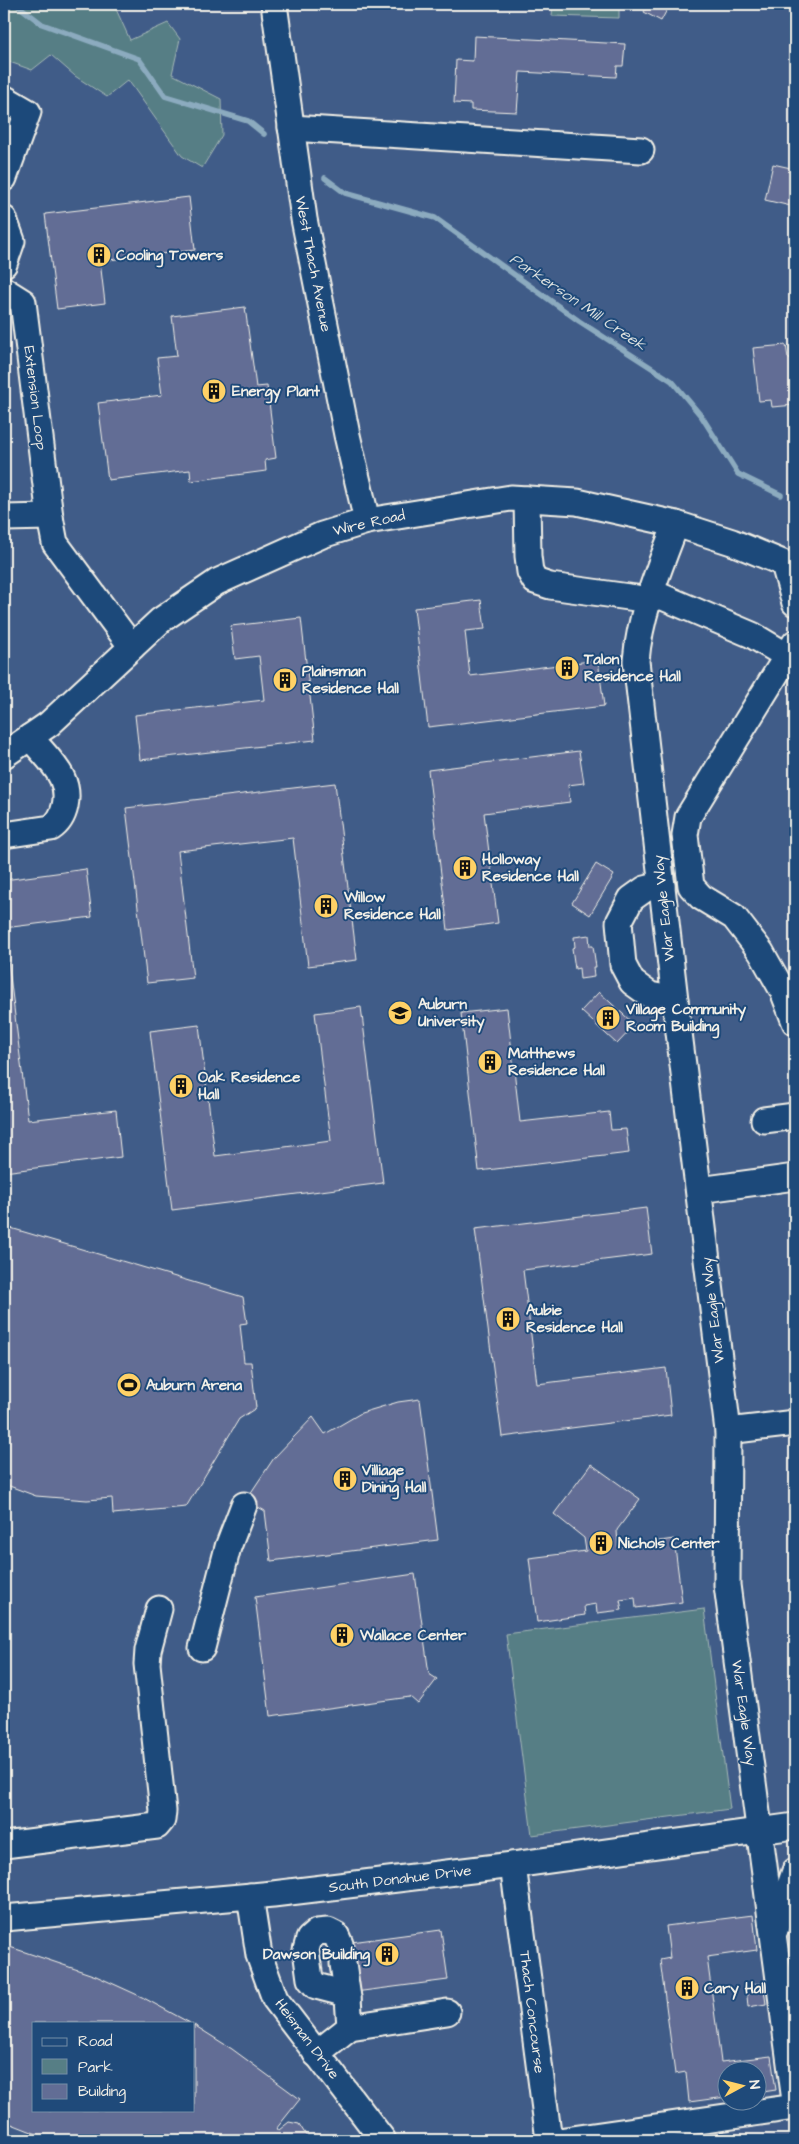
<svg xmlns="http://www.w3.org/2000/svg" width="799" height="2144" viewBox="0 0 799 2144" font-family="'Architects Daughter',sans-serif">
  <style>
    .built { fill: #405c88; fill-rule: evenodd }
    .green { fill: #567e85; stroke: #a5b8b6 }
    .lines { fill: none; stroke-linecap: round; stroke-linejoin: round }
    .stream { stroke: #8cabbf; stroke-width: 5.5 }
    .building { fill: #626d95; stroke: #f4f1e8 }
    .minor-casing { stroke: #f4f1e8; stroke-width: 29 }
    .minor { stroke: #1f4a7a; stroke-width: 25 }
    .labels { text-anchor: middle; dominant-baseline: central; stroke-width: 4; stroke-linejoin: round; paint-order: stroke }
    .poi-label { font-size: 15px; font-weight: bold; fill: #f4f1e8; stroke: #1f4a7a; text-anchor: start }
    .street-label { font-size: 15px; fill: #f4f1e8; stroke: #1f4a7a }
    .water-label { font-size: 16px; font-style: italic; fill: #dadfde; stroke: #1f4a7a }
  </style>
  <rect width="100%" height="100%" fill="#2c507f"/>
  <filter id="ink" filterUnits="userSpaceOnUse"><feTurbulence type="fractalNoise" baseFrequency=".02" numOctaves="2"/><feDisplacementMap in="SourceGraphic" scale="10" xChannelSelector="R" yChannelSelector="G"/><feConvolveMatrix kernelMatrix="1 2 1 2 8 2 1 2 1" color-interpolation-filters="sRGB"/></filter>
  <g filter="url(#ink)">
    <path class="built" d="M4 4H795V2140H4ZM34 2023H194V2110H34ZM726 2072H756V2102H726Z"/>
    <g class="green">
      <polygon points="4,4 104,4 115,7 130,40 168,23 180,39 172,74 221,99 222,135 202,168 182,156 128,80 107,97 75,76 51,55 32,70 4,60"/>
      <polygon points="553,4 619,4 619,18 552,16"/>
      <polygon points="704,1609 730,1809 532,1835 506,1634"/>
    </g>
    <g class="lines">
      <g class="stream">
        <polyline points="16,4 42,24 139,59 165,96 248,121 264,134"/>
        <polyline points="325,178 345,193 435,218 579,321 672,381 702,417 738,474 781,495"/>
      </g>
    </g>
    <g class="building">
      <polygon points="648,4 670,4 661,21 644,12"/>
      <polygon points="474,36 625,44 623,66 617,66 616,77 520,72 517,112 471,110 471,104 454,103 456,60 473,61"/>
      <polygon points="773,164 795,169 795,207 765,200"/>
      <polygon points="189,197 195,250 100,261 105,303 57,309 45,214"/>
      <polygon points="245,307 256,387 267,386 276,458 265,460 266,471 191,481 190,470 108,480 98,403 162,395 157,358 177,356 172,316"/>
      <polygon points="786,345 788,358 795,358 795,405 772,407 771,400 759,401 753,348"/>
      <polygon points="481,600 485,629 465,631 470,676 598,660 604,706 428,727 414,608"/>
      <polygon points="301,618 315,740 140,760 135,715 264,700 259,656 235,659 231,626"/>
      <polygon points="579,751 584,783 568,785 570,802 484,813 498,923 448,930 428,770"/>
      <polygon points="335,783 357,960 308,966 293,838 178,851 193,978 147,983 126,808"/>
      <polygon points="596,864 614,875 590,915 572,903"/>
      <polygon points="86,869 92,917 4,928 28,1120 116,1110 121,1157 4,1172 4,880"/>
      <polygon points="589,935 590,946 593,946 596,967 593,967 594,977 580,979 579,968 575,969 572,948 575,947 574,937"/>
      <polygon points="599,992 635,1025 617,1044 581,1011"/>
      <polygon points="361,1007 383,1183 172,1210 150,1031 199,1025 215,1156 331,1141 315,1013"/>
      <polygon points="507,1008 520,1122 609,1112 611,1130 626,1129 629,1153 479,1171 461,1013"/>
      <polygon points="646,1208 652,1254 523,1270 537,1384 666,1368 671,1415 502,1437 475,1229"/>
      <polygon points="4,1226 243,1297 247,1323 240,1324 244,1362 251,1362 256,1408 239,1419 186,1507 113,1514 112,1498 87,1500 36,1496 4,1484"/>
      <polygon points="420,1399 438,1540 271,1561 265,1511 246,1500 274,1458 313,1417 325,1434 361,1413 398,1402"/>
      <polygon points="591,1464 640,1499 617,1530 618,1547 674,1539 682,1602 636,1608 635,1598 620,1600 622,1610 597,1613 596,1604 584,1606 585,1615 537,1622 529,1558 586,1551 584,1538 554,1514"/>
      <polygon points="415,1574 429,1674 437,1679 418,1704 410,1697 270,1716 255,1597"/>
      <polygon points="753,1915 757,1950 707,1957 721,2062 771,2056 776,2090 756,2093 756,2072 726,2072 726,2097 689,2102 686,2072 675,2074 660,1960 670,1958 666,1926"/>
      <polygon points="441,1930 448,1980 355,1992 331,1965 329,1945"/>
      <polygon points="4,1945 96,1976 142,1997 190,2023 34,2023 34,2110 194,2110 194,2025 232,2049 300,2099 276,2129 279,2130 289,2122 299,2124 309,2140 52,2140 4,2121"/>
      <polygon points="763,1983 766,2004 748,2007 746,1985"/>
    </g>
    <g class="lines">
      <defs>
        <g id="minor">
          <polyline points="274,4 304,219 347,435 367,521"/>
          <polyline points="4,98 28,112 4,178"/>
          <polyline points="291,128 641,150"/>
          <polyline points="4,219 12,241 4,264"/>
          <polyline points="4,290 23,302 50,517 55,543 132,647"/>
          <polyline points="527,499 528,556 530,572 535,581 550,586 636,598 647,603"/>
          <polyline points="4,518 50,517"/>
          <path d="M676 524C659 569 640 613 636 661L675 1000 728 1431 727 1585 795 2101"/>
          <polyline points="784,564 795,603"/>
          <polyline points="651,592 752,635 787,656"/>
          <polyline points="795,643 688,817 685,835 691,886 701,897 734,917 761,952 783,991 795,1022"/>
          <polyline points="4,755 49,724 161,620 217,582 322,535 367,521 511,498 577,502 676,524 732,542 795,568"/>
          <path d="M4 835 51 828C66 818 70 795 62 778 55 763 40 750 30 737"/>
          <polyline points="662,885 645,889 631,899 619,922 623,965 632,982 650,995 675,1000"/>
          <polyline points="764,1120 795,1116"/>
          <polyline points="699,1190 795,1177"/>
          <polyline points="728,1431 795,1423"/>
          <polyline points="202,1648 228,1547 244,1505"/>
          <polyline points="4,1845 157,1826 162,1820 163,1811 147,1664 148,1650 159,1609"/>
          <polyline points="513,1865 549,2140"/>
          <polyline points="250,1896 259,1955 275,1999 383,2140"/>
          <polyline points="4,1918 273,1894 513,1865 795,1826"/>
          <polyline points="775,1930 795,1871"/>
          <polyline points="340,1944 336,1935 328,1931 317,1932 309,1939 306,1950 310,1979 316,1986 339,1992 348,1998 350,2027"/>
          <polyline points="343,1964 348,1998"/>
          <polyline points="316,2054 350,2027 447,2012"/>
          <polyline points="565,2140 795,2107"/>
        </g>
      </defs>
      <use href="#minor" class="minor-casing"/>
      <use href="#minor" class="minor"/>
    </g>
  </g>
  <defs>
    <symbol id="building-disc" viewBox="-11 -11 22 22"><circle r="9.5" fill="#ffd166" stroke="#1f4a7a"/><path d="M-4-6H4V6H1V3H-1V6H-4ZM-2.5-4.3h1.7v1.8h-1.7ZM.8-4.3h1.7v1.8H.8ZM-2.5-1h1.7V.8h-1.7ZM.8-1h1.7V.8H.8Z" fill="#111"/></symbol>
    <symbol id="university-disc" viewBox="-11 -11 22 22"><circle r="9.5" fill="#ffd166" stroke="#1f4a7a"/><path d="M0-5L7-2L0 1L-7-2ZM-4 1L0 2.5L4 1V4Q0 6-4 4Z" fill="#111"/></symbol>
    <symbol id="stadium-disc" viewBox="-11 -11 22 22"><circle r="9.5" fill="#ffd166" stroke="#1f4a7a"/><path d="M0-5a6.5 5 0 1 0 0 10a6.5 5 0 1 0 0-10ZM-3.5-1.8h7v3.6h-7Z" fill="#111"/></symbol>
  </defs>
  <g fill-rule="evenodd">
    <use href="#building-disc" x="85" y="241" width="28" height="28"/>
    <use href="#building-disc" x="200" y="377" width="28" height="28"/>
    <use href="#building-disc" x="553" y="654" width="28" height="28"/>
    <use href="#building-disc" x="271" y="666" width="28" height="28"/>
    <use href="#building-disc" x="451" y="854" width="28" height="28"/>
    <use href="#building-disc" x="312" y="892" width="28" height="28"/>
    <use href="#university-disc" x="386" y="999" width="28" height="28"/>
    <use href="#building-disc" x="594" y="1004" width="28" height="28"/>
    <use href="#building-disc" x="476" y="1048" width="28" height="28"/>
    <use href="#building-disc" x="167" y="1072" width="28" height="28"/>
    <use href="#building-disc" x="494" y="1305" width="28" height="28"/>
    <use href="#stadium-disc" x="115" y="1371" width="28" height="28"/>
    <use href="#building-disc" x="331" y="1465" width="28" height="28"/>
    <use href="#building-disc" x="587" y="1529" width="28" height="28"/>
    <use href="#building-disc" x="328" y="1621" width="28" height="28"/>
    <use href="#building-disc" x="373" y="1940" width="28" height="28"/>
    <use href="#building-disc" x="673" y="1974" width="28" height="28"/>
  </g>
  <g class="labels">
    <g class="poi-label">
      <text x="116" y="255">Cooling Towers</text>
      <text x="232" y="391">Energy Plant</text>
      <text x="584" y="659">Talon<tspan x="584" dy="17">Residence Hall</tspan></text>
      <text x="302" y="671">Plainsman<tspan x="302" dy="17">Residence Hall</tspan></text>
      <text x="482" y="859">Holloway<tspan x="482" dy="17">Residence Hall</tspan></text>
      <text x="344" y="897">Willow<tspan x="344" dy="17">Residence Hall</tspan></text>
      <text x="418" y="1004">Auburn<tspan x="418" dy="17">University</tspan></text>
      <text x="626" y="1009">Village Community<tspan x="626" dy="17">Room Building</tspan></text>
      <text x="508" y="1053">Matthews<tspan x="508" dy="17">Residence Hall</tspan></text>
      <text x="198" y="1077">Oak Residence<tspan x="198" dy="17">Hall</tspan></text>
      <text x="526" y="1310">Aubie<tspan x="526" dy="17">Residence Hall</tspan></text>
      <text x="146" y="1385">Auburn Arena</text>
      <text x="362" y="1470">Villiage<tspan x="362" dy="17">Dining Hall</tspan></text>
      <text x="618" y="1543">Nichols Center</text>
      <text x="360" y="1635">Wallace Center</text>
      <text x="370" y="1954" text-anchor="end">Dawson Building</text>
      <text x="704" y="1988">Cary Hall</text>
    </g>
    <g class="street-label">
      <text transform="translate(313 264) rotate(79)">West Thach Avenue</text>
      <text transform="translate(35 398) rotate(83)">Extension Loop</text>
      <text transform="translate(369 523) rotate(-13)">Wire Road</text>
      <text transform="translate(664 908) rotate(-96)">War Eagle Way</text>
      <text transform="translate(713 1310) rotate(-97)">War Eagle Way</text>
      <text transform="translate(744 1713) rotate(82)">War Eagle Way</text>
      <text transform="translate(400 1879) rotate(-7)">South Donahue Drive</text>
      <text transform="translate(532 2012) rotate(83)">Thach Concourse</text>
      <text transform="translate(307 2039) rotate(53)">Heisman Drive</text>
    </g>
    <g class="water-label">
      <text transform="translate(578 302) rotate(34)">Parkerson Mill Creek</text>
    </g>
  </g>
  <rect width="799" height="2144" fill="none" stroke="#1f4a7a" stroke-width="20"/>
  <rect x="10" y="10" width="779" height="2124" fill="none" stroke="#f4f1e8" stroke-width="2" filter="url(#ink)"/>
  <rect x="32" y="2022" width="162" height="90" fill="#1f4a7a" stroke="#748da6"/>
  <rect x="42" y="2038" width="25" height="8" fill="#1f4a7a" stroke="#748da6"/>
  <text x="78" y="2046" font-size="15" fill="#f4f1e8">Road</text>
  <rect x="42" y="2059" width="25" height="15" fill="#567e85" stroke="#748da6"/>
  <text x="78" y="2072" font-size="15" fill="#f4f1e8">Park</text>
  <rect x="42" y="2084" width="25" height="15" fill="#626d95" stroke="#748da6"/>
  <text x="78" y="2096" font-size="15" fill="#f4f1e8">Building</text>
  <g transform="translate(742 2086) rotate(83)"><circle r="24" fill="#1f4a7a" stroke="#748da6"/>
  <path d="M0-4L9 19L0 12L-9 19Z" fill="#ffd166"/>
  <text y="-8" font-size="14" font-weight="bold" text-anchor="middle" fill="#f4f1e8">N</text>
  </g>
</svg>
